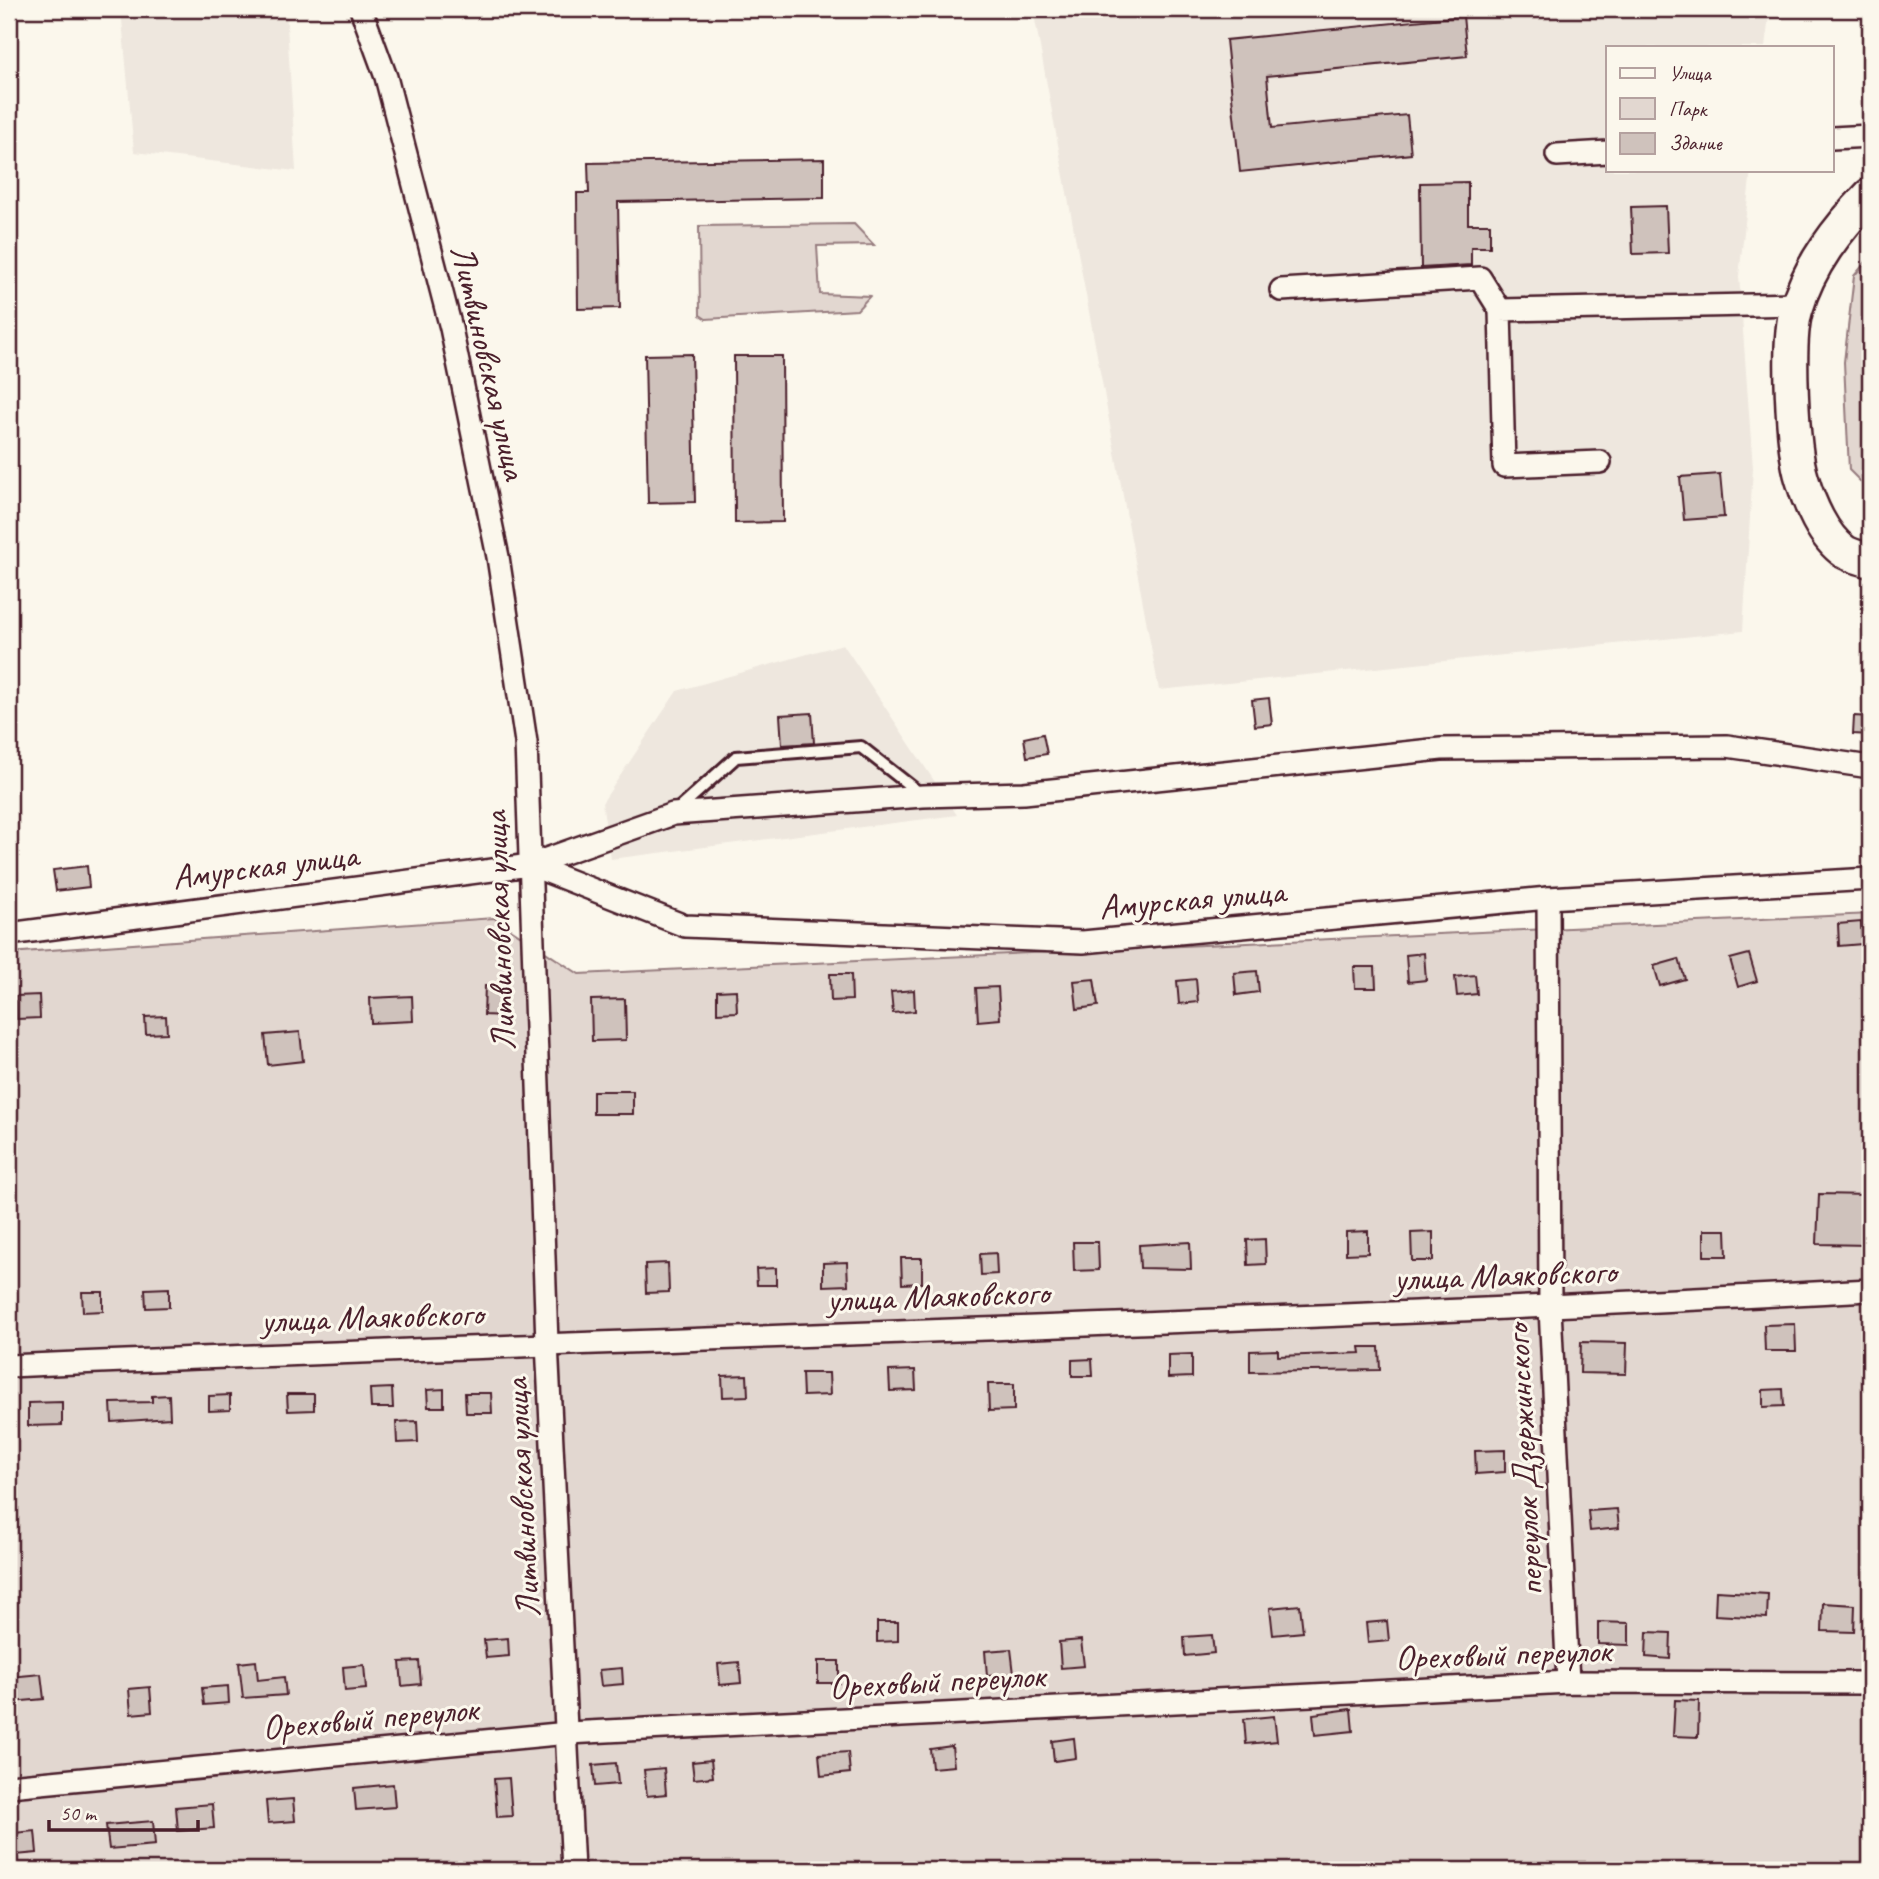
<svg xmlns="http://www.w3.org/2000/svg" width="1879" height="1879" viewBox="0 0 1879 1879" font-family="Caveat,sans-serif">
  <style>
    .built { fill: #eee7de }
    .green { fill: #e2d7d0; stroke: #967b7e; stroke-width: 2 }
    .building { fill: #cfc2bc; stroke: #4a1f2b; stroke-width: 2 }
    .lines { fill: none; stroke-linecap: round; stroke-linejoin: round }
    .service-casing { stroke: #4a1f2b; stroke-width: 16 }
    .minor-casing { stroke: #4a1f2b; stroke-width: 26 }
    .secondary-casing { stroke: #4a1f2b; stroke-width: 37 }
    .service { stroke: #fbf7ec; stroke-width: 10 }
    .minor { stroke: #fbf7ec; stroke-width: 21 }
    .secondary { stroke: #fbf7ec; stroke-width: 32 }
    .labels { text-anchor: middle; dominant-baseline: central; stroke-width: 6; stroke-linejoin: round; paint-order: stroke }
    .street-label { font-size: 35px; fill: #4a1f2b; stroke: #fbf7ec }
  </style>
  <rect width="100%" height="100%" fill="#fbf7ec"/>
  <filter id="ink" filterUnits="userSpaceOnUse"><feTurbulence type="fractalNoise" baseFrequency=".0143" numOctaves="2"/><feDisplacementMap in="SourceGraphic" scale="14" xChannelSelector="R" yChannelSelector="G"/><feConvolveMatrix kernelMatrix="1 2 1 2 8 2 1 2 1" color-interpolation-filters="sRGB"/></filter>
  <g filter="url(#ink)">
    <g class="built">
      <polygon points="121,9 286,9 296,171 134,152"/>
      <polygon points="1033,9 1769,17 1765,47 1608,47 1608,170 1751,170 1739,276 1753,468 1743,631 1159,690"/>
      <polygon points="843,644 957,815 611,859 602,803 677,691"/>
    </g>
    <g class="green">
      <polygon points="854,224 874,245 817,246 820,294 870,296 857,310 706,319 700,315 699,226"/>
      <polygon points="1870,257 1870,491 1849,470 1844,362 1854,276"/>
      <polygon points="1870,914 1870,1870 9,1870 9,953 494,918 579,974"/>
    </g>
    <g class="building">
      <polygon points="1463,16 1467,56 1267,76 1272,128 1407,115 1411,154 1240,172 1226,40"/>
      <polygon points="824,159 824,198 618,202 620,308 578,309 577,193 589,193 588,163"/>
      <polygon points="1468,182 1468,224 1490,224 1490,247 1471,247 1471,265 1421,268 1420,183"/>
      <polygon points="1666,206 1668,253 1633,254 1631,207"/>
      <polygon points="692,354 695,502 648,503 645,355"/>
      <polygon points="734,356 782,356 783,522 735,523"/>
      <polygon points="1720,474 1724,517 1684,520 1680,477"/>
      <polygon points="1269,698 1272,724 1255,726 1252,700"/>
      <polygon points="812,713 814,743 782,745 780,715"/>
      <polygon points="1854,716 1870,717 1870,735 1853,734"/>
      <polygon points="1043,734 1047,754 1027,757 1024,738"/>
      <polygon points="87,866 89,887 56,891 53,870"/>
      <polygon points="1861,922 1862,944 1839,946 1838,924"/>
      <polygon points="1424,953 1426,980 1408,982 1406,955"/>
      <polygon points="1749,954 1757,981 1738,987 1730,959"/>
      <polygon points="1679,959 1685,979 1660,986 1654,966"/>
      <polygon points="1354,967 1375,967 1376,988 1355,988"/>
      <polygon points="1257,971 1259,992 1236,995 1234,973"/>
      <polygon points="830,974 851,974 852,1000 831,1001"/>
      <polygon points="1475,975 1477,994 1457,996 1455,977"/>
      <polygon points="1094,979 1098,1006 1077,1009 1074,981"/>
      <polygon points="1196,979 1198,1002 1179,1004 1177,981"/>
      <polygon points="485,985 506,986 505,1016 484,1015"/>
      <polygon points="998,987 1000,1019 978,1021 976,988"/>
      <polygon points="736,990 737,1012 717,1013 717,991"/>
      <polygon points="914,990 915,1011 893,1013 891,992"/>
      <polygon points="39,995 40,1018 17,1019 16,996"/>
      <polygon points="412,996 413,1021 371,1023 370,998"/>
      <polygon points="625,999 626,1040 592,1041 591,1000"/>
      <polygon points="166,1016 167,1033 146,1034 145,1017"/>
      <polygon points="300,1032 303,1061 268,1065 265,1035"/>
      <rect x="593" y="1091" width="40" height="23"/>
      <polygon points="1819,1194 1869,1195 1868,1245 1817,1244"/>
      <polygon points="1704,1230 1726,1230 1727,1256 1704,1256"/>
      <polygon points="1368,1231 1368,1253 1346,1254 1346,1232"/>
      <polygon points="1433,1232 1433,1261 1412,1261 1411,1233"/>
      <polygon points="1265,1239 1266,1264 1248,1265 1247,1240"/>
      <polygon points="1073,1242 1098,1242 1099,1270 1074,1271"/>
      <polygon points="1190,1242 1191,1269 1140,1268 1139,1245"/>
      <polygon points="996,1253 997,1274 981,1275 980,1254"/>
      <polygon points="901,1258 922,1258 922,1283 902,1284"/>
      <polygon points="847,1262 848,1285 823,1286 823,1263"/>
      <polygon points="668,1263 669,1292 646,1293 645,1264"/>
      <polygon points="776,1268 776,1285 757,1285 756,1269"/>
      <polygon points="169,1288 169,1307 146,1308 145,1289"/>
      <polygon points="82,1292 103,1292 103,1311 83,1312"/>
      <polygon points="1795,1324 1796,1351 1765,1351 1764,1325"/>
      <polygon points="1581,1342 1627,1343 1626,1374 1580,1373"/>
      <polygon points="1360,1347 1379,1347 1380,1370 1250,1372 1250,1351 1278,1350 1278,1356 1361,1353"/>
      <polygon points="1192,1354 1192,1377 1168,1378 1168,1355"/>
      <polygon points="1092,1359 1093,1376 1072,1376 1072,1360"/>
      <polygon points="915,1370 916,1390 890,1391 889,1371"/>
      <polygon points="802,1373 829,1373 830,1395 803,1396"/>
      <polygon points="747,1375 748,1396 723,1397 722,1376"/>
      <polygon points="988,1384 1014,1384 1014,1410 989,1411"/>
      <polygon points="392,1388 393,1408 371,1408 370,1389"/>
      <polygon points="444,1389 444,1407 428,1407 427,1390"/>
      <polygon points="1783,1389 1784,1406 1763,1407 1763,1390"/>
      <polygon points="465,1393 491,1393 492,1413 466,1413"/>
      <polygon points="287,1394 314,1394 314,1410 288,1411"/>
      <polygon points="169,1395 170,1418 112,1422 111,1403 152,1402 152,1396"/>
      <polygon points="230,1395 230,1410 209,1411 209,1396"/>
      <polygon points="62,1402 62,1425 28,1426 28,1403"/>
      <polygon points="417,1421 418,1442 397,1443 396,1422"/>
      <polygon points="1505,1450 1505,1472 1476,1474 1475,1451"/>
      <polygon points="1617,1509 1619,1528 1590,1531 1588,1511"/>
      <polygon points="1716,1591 1768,1594 1767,1618 1715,1615"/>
      <polygon points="1823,1603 1855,1605 1854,1632 1822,1631"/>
      <polygon points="1300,1605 1303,1632 1273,1635 1270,1608"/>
      <polygon points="1387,1621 1389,1641 1368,1643 1366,1623"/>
      <polygon points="877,1622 898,1622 898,1641 877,1642"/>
      <polygon points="1598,1622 1629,1623 1629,1645 1598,1644"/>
      <polygon points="1647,1632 1671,1633 1670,1659 1646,1657"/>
      <polygon points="1212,1635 1214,1653 1185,1656 1184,1637"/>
      <polygon points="508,1638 509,1656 486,1658 484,1640"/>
      <polygon points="1081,1640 1084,1666 1061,1668 1059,1642"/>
      <polygon points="1011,1649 1014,1674 987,1676 985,1651"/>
      <polygon points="256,1661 258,1680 284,1677 286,1695 243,1698 239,1663"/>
      <polygon points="419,1661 421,1684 402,1686 400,1662"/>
      <rect x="818" y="1661" width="21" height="22"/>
      <polygon points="739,1662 741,1683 720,1685 718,1664"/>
      <polygon points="364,1665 366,1689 345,1691 343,1667"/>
      <polygon points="622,1668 623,1684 601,1686 599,1670"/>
      <polygon points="41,1674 44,1699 12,1702 10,1677"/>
      <polygon points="228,1686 229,1703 204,1705 202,1688"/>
      <polygon points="150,1687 152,1712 131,1714 129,1689"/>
      <polygon points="1675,1700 1699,1701 1698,1737 1673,1736"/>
      <polygon points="1351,1709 1353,1731 1315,1735 1313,1714"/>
      <polygon points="1274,1716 1277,1741 1246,1744 1244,1719"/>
      <polygon points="1074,1738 1076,1758 1054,1761 1052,1741"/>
      <polygon points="952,1746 954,1766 932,1768 930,1749"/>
      <polygon points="848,1752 850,1773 821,1776 819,1754"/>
      <polygon points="711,1760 713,1777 694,1779 692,1762"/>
      <polygon points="616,1763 618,1784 595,1786 593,1765"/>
      <polygon points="664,1768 666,1794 647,1796 644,1770"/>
      <polygon points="509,1778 512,1816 497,1817 494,1779"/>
      <polygon points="393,1784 395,1807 356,1810 354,1788"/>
      <polygon points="293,1799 295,1821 268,1823 266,1801"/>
      <polygon points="212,1804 214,1828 178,1831 176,1807"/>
      <polygon points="153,1821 155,1845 109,1849 106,1825"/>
      <polygon points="35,1831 37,1853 16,1855 14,1833"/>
    </g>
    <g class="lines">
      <defs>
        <polyline id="service" points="675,812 736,757 861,747 922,795"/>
        <g id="minor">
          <polyline points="361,9 386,77 451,328 498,557 526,742 547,1343 573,1870"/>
          <polyline points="1832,138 1870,136"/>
          <polyline points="1557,155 1608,152"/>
          <polyline points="1281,290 1480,278 1500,310"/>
          <polyline points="1600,462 1504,466 1500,310 1798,304"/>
          <polyline points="530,865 685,926 1083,942 1548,898 1870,879"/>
          <polyline points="1548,898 1550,1308 1568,1682"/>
          <polyline points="9,934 530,865 673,814 923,796 1024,793 1441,749 1727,746 1870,767"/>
          <path d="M9 1366C629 1339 1250 1324 1870 1290"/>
          <polyline points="9,1786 568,1733 1568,1682 1870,1683"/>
        </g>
        <path id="secondary" d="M1870 195C1838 228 1809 265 1796 310 1787 341 1792 448 1802 479 1809 503 1823 537 1845 552 1852 556 1863 558 1870 561"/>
      </defs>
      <use href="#service" class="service-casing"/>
      <use href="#minor" class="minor-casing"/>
      <use href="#secondary" class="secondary-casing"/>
      <use href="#service" class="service"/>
      <use href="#minor" class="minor"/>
      <use href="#secondary" class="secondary"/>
    </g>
  </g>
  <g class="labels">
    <g class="street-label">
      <text transform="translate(489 362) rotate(77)">Литвиновская улица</text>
      <text transform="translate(265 866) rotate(-7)">Амурская улица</text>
      <text transform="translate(1192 899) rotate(-5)">Амурская улица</text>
      <text transform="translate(499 931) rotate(-92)">Литвиновская улица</text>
      <text transform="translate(1505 1275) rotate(-2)">улица Маяковского</text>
      <text transform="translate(938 1296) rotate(-2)">улица Маяковского</text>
      <text transform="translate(372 1317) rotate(-2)">улица Маяковского</text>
      <text transform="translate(1524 1460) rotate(-93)">переулок Дзержинского</text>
      <text transform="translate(522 1498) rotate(-93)">Литвиновская улица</text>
      <text transform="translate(1503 1654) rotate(-2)">Ореховый переулок</text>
      <text transform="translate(937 1681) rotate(-3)">Ореховый переулок</text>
      <text transform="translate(370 1718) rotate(-5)">Ореховый переулок</text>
    </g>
  </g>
  <rect width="1879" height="1879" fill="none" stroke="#fbf7ec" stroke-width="35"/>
  <rect x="18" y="18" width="1844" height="1844" fill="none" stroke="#4a1f2b" stroke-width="2.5" filter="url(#ink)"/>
  <rect x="1606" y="46" width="228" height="126" fill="#fbf7ec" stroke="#b4a19f" stroke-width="2"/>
  <rect x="1620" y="68" width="35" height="10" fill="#fbf7ec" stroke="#b4a19f" stroke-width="2"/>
  <text x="1669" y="80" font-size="21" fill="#4a1f2b">Улица</text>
  <rect x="1620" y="98" width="35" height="21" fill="#e2d7d0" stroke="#b4a19f" stroke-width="2"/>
  <text x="1669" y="116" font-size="21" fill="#4a1f2b">Парк</text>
  <rect x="1620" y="133" width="35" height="21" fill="#cfc2bc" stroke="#b4a19f" stroke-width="2"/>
  <text x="1669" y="150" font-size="21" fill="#4a1f2b">Здание</text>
  <path d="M49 1820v10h149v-10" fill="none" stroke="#4a1f2b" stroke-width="3.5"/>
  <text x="60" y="1820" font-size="21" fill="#4a1f2b" stroke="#fbf7ec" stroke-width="5" paint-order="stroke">50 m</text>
</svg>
